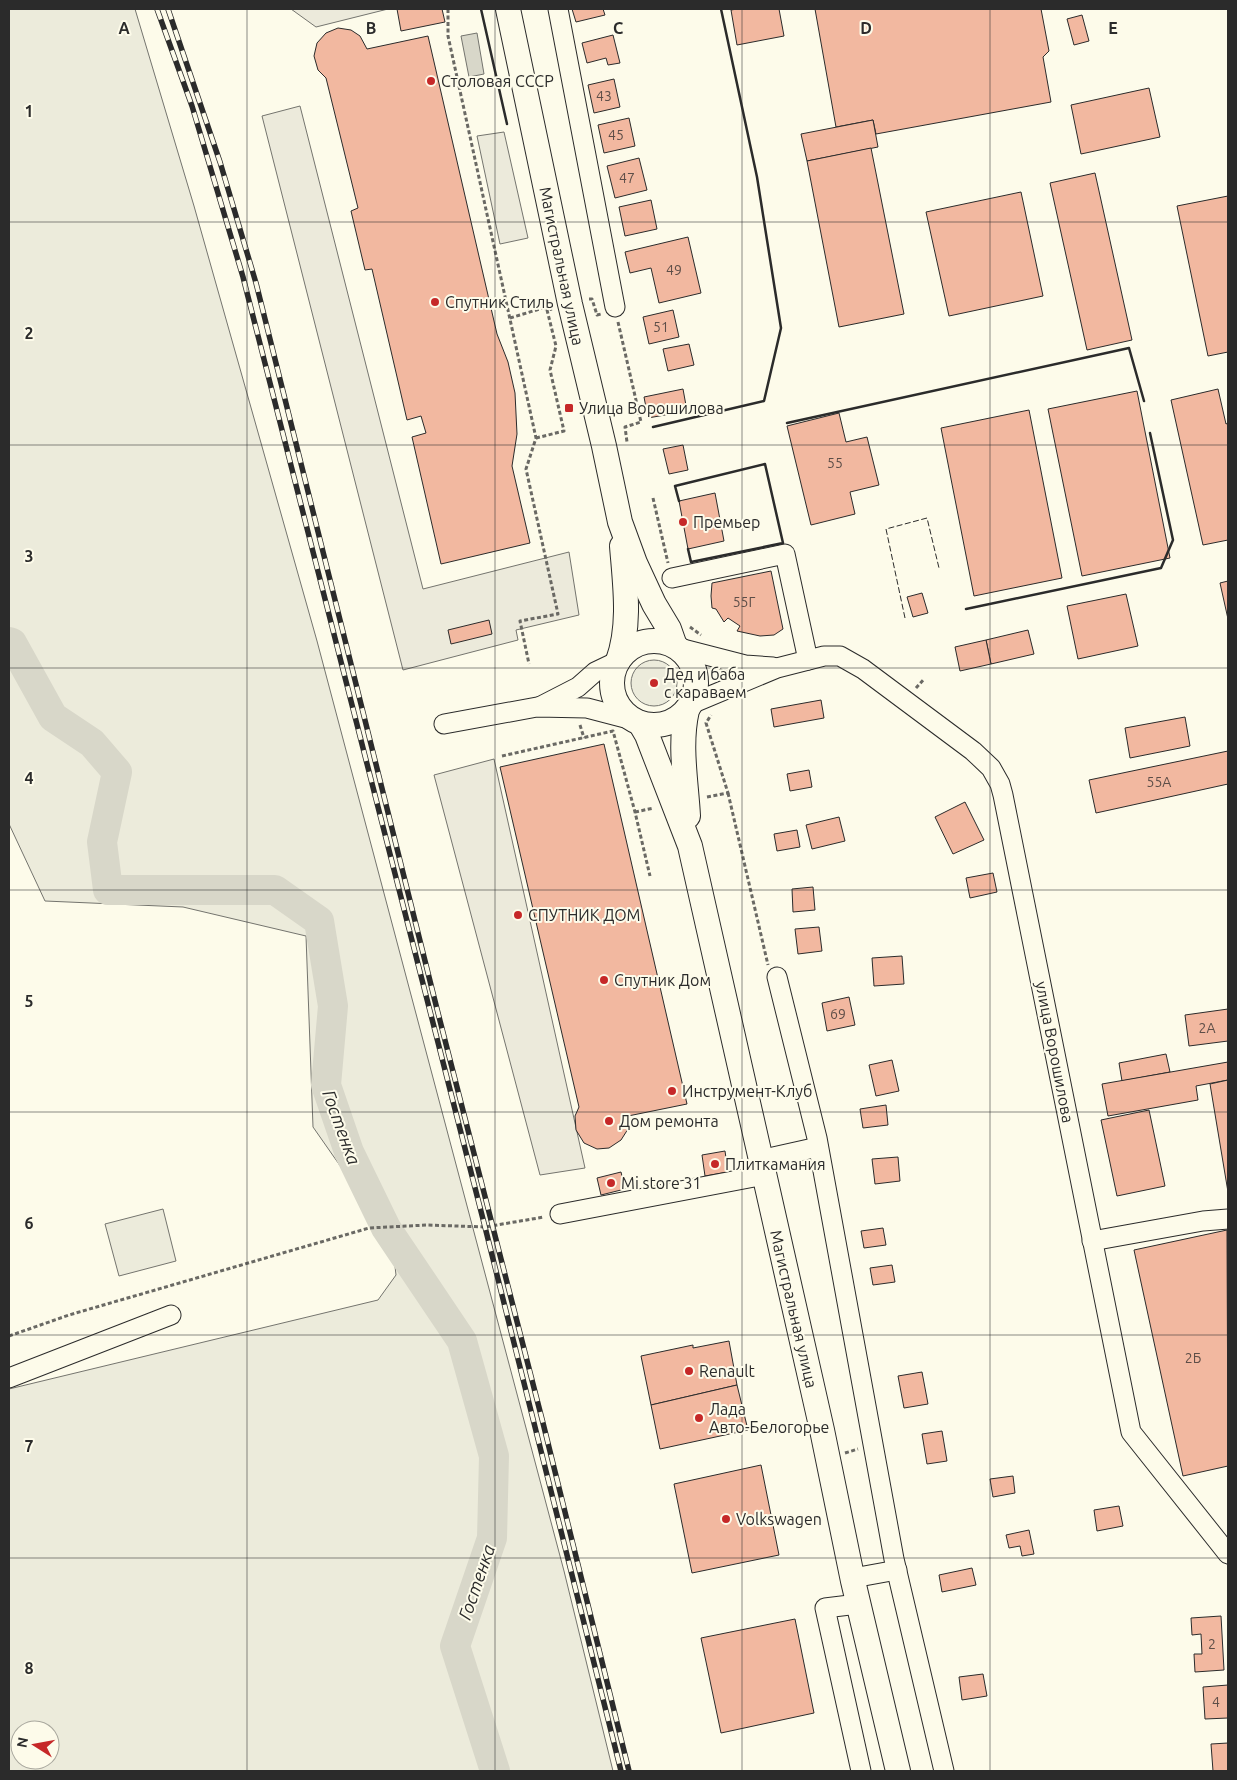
<svg xmlns="http://www.w3.org/2000/svg" width="1237" height="1780" viewBox="0 0 1237 1780" font-family="Ubuntu,sans-serif">
  <style>
    .green { fill: #ecebdb; stroke: #74746e; fill-rule: evenodd }
    .parking { fill: #eceadb; stroke: #74746e }
    .water { fill: #d8d7c9; stroke: #74746e }
    .lines { fill: none; stroke-linecap: round; stroke-linejoin: round }
    .river { stroke: #d8d7c9; stroke-width: 30 }
    .building { fill: #f2b8a0; stroke: #2b2b2b }
    .minor-casing { stroke: #2b2b2b; stroke-width: 21 }
    .major-casing { stroke: #2b2b2b; stroke-width: 26 }
    .path { stroke: #6a6964; stroke-width: 3; stroke-dasharray: 4 2.5; stroke-linecap: butt }
    .minor { stroke: #fdfbea; stroke-width: 19 }
    .major { stroke: #fdfbea; stroke-width: 24 }
    .rail-casing { stroke: #2b2b2b; stroke-width: 5.5 }
    .rail { stroke: #fdfbea; stroke-width: 4; stroke-dasharray: 11; stroke-linecap: butt }
    .fence { stroke: #2b2b2b; stroke-width: 1; stroke-dasharray: 6 2.5; stroke-linecap: butt }
    .wall { stroke: #2b2b2b; stroke-width: 2.5 }
    .grid { fill: none; stroke: #2b2b2b; stroke-width: 1; stroke-opacity: 0.55 }
    .poi-dot { fill: #c62828; stroke: #fdfbea; stroke-width: 2 }
    .labels { text-anchor: middle; dominant-baseline: central; stroke-width: 4; stroke-linejoin: round; paint-order: stroke }
    .number-label { font-size: 14px; fill: #5d4e48 }
    .poi-label { font-size: 16px; fill: #2b2b2b; stroke: #fdfbea; text-anchor: start }
    .street-label { font-size: 16px; fill: #2b2b2b; stroke: #fdfbea }
    .water-label { font-size: 18px; font-style: italic; fill: #2b2b2b; stroke: #fdfbea }
    .grid-label { font-size: 16px; text-anchor: middle; font-weight: bold; fill: #2b2b2b; stroke: #fdfbea; stroke-width: 4; stroke-linejoin: round; paint-order: stroke }
  </style>
  <rect width="100%" height="100%" fill="#fdfbea"/>
  <g class="green">
    <path d="M9 9H135L194 206 317 641 564 1571 613 1771H9V1389L378 1300 396 1275 392 1240 313 1127 306 936 183 907 45 901 9 824ZM20 1730H50V1760H20Z"/>
    <circle cx="654" cy="683" r="23"/>
    <polygon points="163,1209 176,1261 119,1276 105,1224"/>
  </g>
  <g class="parking">
    <polygon points="291,9 388,9 316,27"/>
    <polygon points="300,106 423,589 569,552 579,615 516,630 518,640 403,670 262,116"/>
    <polygon points="504,132 528,238 500,244 477,136"/>
    <polygon points="494,759 585,1168 540,1175 434,775"/>
  </g>
  <polygon class="water" points="477,33 484,74 469,77 461,36"/>
  <g class="lines">
    <polyline class="river" points="9,642 12,643 53,717 92,743 117,772 102,842 108,890 275,890 319,921 333,1006 326,1085 349,1152 386,1228 462,1341 494,1456 492,1538 455,1646 495,1771"/>
  </g>
  <g class="building">
    <polygon points="397,9 442,9 445,22 401,31"/>
    <polygon points="572,9 603,9 605,15 576,22"/>
    <polygon points="737,9 779,9 784,36 737,45 731,10"/>
    <polygon points="815,9 1041,9 1049,51 1043,57 1051,102 876,134 873,120 836,127"/>
    <polygon points="1082,15 1089,41 1074,45 1067,19"/>
    <polygon points="338,28 351,30 360,36 367,49 428,36 497,334 508,362 515,393 517,434 512,466 530,543 441,564 412,437 426,433 421,416 407,420 372,269 365,270 351,211 358,208 326,78 318,70 314,56 317,43 326,33"/>
    <polygon points="613,35 620,63 608,65 606,58 587,63 582,43"/>
    <polygon points="614,79 620,107 594,113 588,85"/>
    <polygon points="1149,88 1160,137 1081,154 1071,105"/>
    <polygon points="629,118 635,146 604,153 598,125"/>
    <polygon points="873,120 878,147 807,161 801,134"/>
    <polygon points="871,148 904,314 839,327 807,161"/>
    <polygon points="639,158 647,190 615,198 607,166"/>
    <polygon points="1095,173 1132,340 1087,350 1050,183"/>
    <polygon points="1021,192 1043,296 949,316 926,212"/>
    <polygon points="1228,196 1228,352 1208,356 1177,206"/>
    <polygon points="651,200 657,229 625,236 619,207"/>
    <polygon points="688,237 701,293 659,303 651,268 630,273 625,252"/>
    <polygon points="673,310 679,337 649,344 643,317"/>
    <polygon points="689,344 694,365 668,371 663,349"/>
    <polygon points="683,389 687,411 648,418 644,397"/>
    <polygon points="1218,389 1226,424 1228,423 1228,540 1203,545 1171,400"/>
    <polygon points="1137,391 1170,558 1082,576 1048,409"/>
    <polygon points="1029,410 1062,578 974,596 941,428"/>
    <polygon points="839,413 846,442 867,437 879,485 850,492 855,514 811,525 787,426"/>
    <polygon points="683,445 688,470 669,474 663,449"/>
    <polygon points="715,493 724,541 688,549 679,501"/>
    <polygon points="771,571 783,629 774,635 760,636 737,631 740,626 728,618 724,622 716,609 712,608 711,596 712,583"/>
    <polygon points="1228,581 1228,619 1220,583"/>
    <polygon points="922,593 928,613 913,617 907,597"/>
    <polygon points="1126,594 1138,646 1078,659 1067,606"/>
    <polygon points="489,620 492,634 451,644 448,630"/>
    <polygon points="1028,630 1034,654 991,664 986,640"/>
    <polygon points="986,640 991,664 960,671 955,647"/>
    <polygon points="821,700 824,718 774,727 771,709"/>
    <polygon points="1185,717 1190,746 1130,758 1125,728"/>
    <polygon points="604,744 687,1104 628,1116 628,1129 621,1140 609,1148 597,1149 584,1143 576,1130 575,1116 579,1107 500,767"/>
    <polygon points="1228,751 1228,784 1096,813 1089,780"/>
    <polygon points="809,770 812,787 790,791 787,774"/>
    <polygon points="965,802 984,840 953,854 935,817"/>
    <polygon points="839,817 845,841 812,849 806,825"/>
    <polygon points="797,830 800,847 777,851 774,834"/>
    <polygon points="993,873 997,892 970,898 966,878"/>
    <polygon points="813,887 815,910 793,912 792,889"/>
    <polygon points="819,927 822,951 798,954 795,929"/>
    <polygon points="902,956 904,984 874,986 872,958"/>
    <polygon points="849,997 855,1025 827,1031 822,1003"/>
    <polygon points="1228,1009 1228,1041 1189,1046 1185,1015"/>
    <polygon points="1166,1054 1170,1072 1122,1081 1119,1063"/>
    <polygon points="892,1060 899,1091 876,1096 869,1065"/>
    <polygon points="1228,1062 1228,1080 1196,1086 1198,1100 1108,1116 1102,1084"/>
    <polygon points="1228,1080 1228,1192 1210,1084"/>
    <polygon points="886,1105 888,1125 863,1128 860,1109"/>
    <polygon points="1149,1110 1165,1186 1117,1196 1101,1120"/>
    <polygon points="725,1151 728,1172 705,1176 702,1155"/>
    <polygon points="898,1157 900,1181 875,1184 872,1159"/>
    <polygon points="621,1172 625,1189 601,1195 597,1178"/>
    <polygon points="883,1228 886,1245 864,1248 861,1231"/>
    <polygon points="1227,1230 1228,1466 1183,1476 1134,1250"/>
    <polygon points="892,1265 895,1282 873,1285 870,1268"/>
    <polygon points="729,1341 737,1385 651,1405 641,1356 693,1345 693,1348"/>
    <polygon points="922,1372 928,1404 904,1408 898,1376"/>
    <polygon points="737,1385 748,1430 660,1449 651,1405"/>
    <polygon points="942,1431 947,1461 927,1464 922,1434"/>
    <polygon points="761,1465 779,1555 692,1573 674,1484"/>
    <polygon points="1013,1476 1015,1493 993,1497 990,1479"/>
    <polygon points="1119,1506 1123,1526 1097,1531 1094,1510"/>
    <polygon points="1029,1530 1034,1554 1022,1556 1020,1546 1009,1548 1006,1535"/>
    <polygon points="972,1568 976,1585 942,1592 939,1575"/>
    <polygon points="1221,1616 1224,1670 1195,1672 1194,1654 1202,1654 1201,1634 1192,1635 1191,1618"/>
    <polygon points="795,1619 814,1713 721,1733 701,1638"/>
    <polygon points="983,1674 987,1696 962,1700 959,1677"/>
    <polygon points="1228,1685 1228,1718 1205,1719 1203,1687"/>
    <polygon points="1228,1743 1228,1771 1213,1771 1211,1744"/>
  </g>
  <g class="lines">
    <defs>
      <g id="minor">
        <polyline points="558,9 615,307"/>
        <polyline points="672,578 785,554 808,660"/>
        <polyline points="679,648 745,665 773,667"/>
        <polyline points="691,704 777,668 824,656 840,656 863,669 973,751 991,768 1000,784 1003,795 1131,1432 1228,1554"/>
        <polyline points="541,706 578,687 595,672 618,661"/>
        <polyline points="444,724 537,707 587,708 633,720"/>
        <polyline points="777,977 817,1138 894,1559 944,1771"/>
        <polyline points="760,1160 818,1147"/>
        <polyline points="560,1214 764,1175"/>
        <polyline points="1092,1241 1203,1221 1228,1219"/>
        <polyline points="9,1378 171,1315"/>
        <polyline points="853,1578 897,1570"/>
        <polyline points="858,1604 825,1608 861,1771"/>
      </g>
      <g id="major">
        <polyline points="508,9 570,304 604,446 620,522 635,563 654,604 669,629 675,646"/>
        <circle cx="654" cy="683" r="42"/>
        <path d="M618 661C631 625 625 584 622 546"/>
        <path d="M687 710C679 745 686 780 688 816"/>
        <polyline points="640,723 647,735 690,846 822,1430 853,1581 898,1771"/>
      </g>
    </defs>
    <use href="#minor" class="minor-casing"/>
    <use href="#major" class="major-casing"/>
    <g class="path">
      <polyline points="448,9 448,36 536,438 526,469 558,614 520,621 529,664"/>
      <polyline points="589,299 592,299 597,315 601,314"/>
      <polyline points="510,318 543,308 547,310"/>
      <polyline points="618,322 641,422 625,427 627,442"/>
      <polyline points="536,438 564,431 550,370 556,346 547,310 552,309"/>
      <polyline points="653,498 668,563"/>
      <polyline points="690,627 701,635"/>
      <polyline points="916,688 924,679"/>
      <polyline points="580,725 584,738"/>
      <polyline points="502,756 613,731 635,812 650,876"/>
      <polyline points="728,793 768,965"/>
      <polyline points="707,797 728,793 706,723 711,715"/>
      <polyline points="635,812 654,808"/>
      <polyline points="9,1336 69,1315 369,1228 427,1225 485,1227 544,1217"/>
      <polyline points="845,1453 858,1449"/>
    </g>
    <use href="#minor" class="minor"/>
    <use href="#major" class="major"/>
    <defs>
      <g id="rail">
        <polyline points="157,9 192,106 243,277 485,1227 621,1771"/>
        <polyline points="168,9 220,162 256,283 437,1009 543,1423 629,1771"/>
      </g>
    </defs>
    <use href="#rail" class="rail-casing"/>
    <use href="#rail" class="rail"/>
    <polyline class="fence" points="905,618 886,529 927,518 939,568"/>
    <g class="wall">
      <polyline points="481,9 507,124"/>
      <polyline points="787,423 1129,348 1144,401"/>
      <polyline points="653,427 764,401 781,328 757,177 721,9"/>
      <polyline points="679,501 675,486 765,464 783,543 691,562 688,549"/>
      <polyline points="966,609 1161,568 1173,540 1150,433"/>
    </g>
  </g>
  <path class="grid" d="M247 9V1771M495 9V1771M742 9V1771M990 9V1771M9 222H1228M9 445H1228M9 668H1228M9 890H1228M9 1112H1228M9 1335H1228M9 1558H1228"/>
  <g class="poi-dot">
    <circle cx="431" cy="81" r="5"/>
    <circle cx="435" cy="302" r="5"/>
    <rect x="564" y="403" width="10" height="10" rx="2.5"/>
    <circle cx="683" cy="522" r="5"/>
    <circle cx="654" cy="683" r="5"/>
    <circle cx="518" cy="915" r="5"/>
    <circle cx="604" cy="980" r="5"/>
    <circle cx="672" cy="1091" r="5"/>
    <circle cx="609" cy="1121" r="5"/>
    <circle cx="715" cy="1164" r="5"/>
    <circle cx="611" cy="1183" r="5"/>
    <circle cx="689" cy="1371" r="5"/>
    <circle cx="699" cy="1418" r="5"/>
    <circle cx="726" cy="1519" r="5"/>
  </g>
  <g class="labels">
    <g class="number-label">
      <text x="604" y="96">43</text>
      <text x="616" y="135">45</text>
      <text x="627" y="178">47</text>
      <text x="674" y="270">49</text>
      <text x="661" y="327">51</text>
      <text x="835" y="463">55</text>
      <text x="744" y="602">55Г</text>
      <text x="1159" y="782">55А</text>
      <text x="838" y="1014">69</text>
      <text x="1207" y="1028">2А</text>
      <text x="1193" y="1358">2Б</text>
      <text x="1212" y="1644">2</text>
      <text x="1216" y="1702">4</text>
    </g>
    <g class="poi-label">
      <text x="441" y="81">Столовая СССР</text>
      <text x="445" y="302">Спутник Стиль</text>
      <text x="579" y="408">Улица Ворошилова</text>
      <text x="693" y="522">Премьер</text>
      <text x="664" y="674">Дед и баба<tspan x="664" dy="18">с караваем</tspan></text>
      <text x="528" y="915">СПУТНИК ДОМ</text>
      <text x="614" y="980">Спутник Дом</text>
      <text x="682" y="1091">Инструмент-Клуб</text>
      <text x="619" y="1121">Дом ремонта</text>
      <text x="725" y="1164">Плиткамания</text>
      <text x="621" y="1183">Mi store 31</text>
      <text x="699" y="1371">Renault</text>
      <text x="709" y="1409">Лада<tspan x="709" dy="18">Авто-Белогорье</tspan></text>
      <text x="736" y="1519">Volkswagen</text>
    </g>
    <g class="street-label">
      <text transform="translate(562 266) rotate(78)">Магистральная улица</text>
      <text transform="translate(1055 1052) rotate(79)">улица Ворошилова</text>
      <text transform="translate(794 1309) rotate(77)">Магистральная улица</text>
    </g>
    <g class="water-label">
      <text transform="translate(342 1127) rotate(70)">Гостенка</text>
      <text transform="translate(476 1582) rotate(-71)">Гостенка</text>
    </g>
  </g>
  <g class="grid-label">
    <text x="124" y="34">A</text>
    <text x="371" y="34">B</text>
    <text x="618" y="34">C</text>
    <text x="866" y="34">D</text>
    <text x="1113" y="34">E</text>
    <text x="29" y="117">1</text>
    <text x="29" y="339">2</text>
    <text x="29" y="562">3</text>
    <text x="29" y="784">4</text>
    <text x="29" y="1007">5</text>
    <text x="29" y="1229">6</text>
    <text x="29" y="1452">7</text>
    <text x="29" y="1674">8</text>
  </g>
  <rect width="1237" height="1780" fill="none" stroke="#2b2b2b" stroke-width="20"/>
  <g transform="translate(35 1745) rotate(281)"><circle r="24" fill="#fdfbea" stroke="#a9a89e"/>
  <path d="M0-4L9 19L0 12L-9 19Z" fill="#c62828"/>
  <text y="-8" font-size="14" font-weight="bold" text-anchor="middle" fill="#2b2b2b">N</text>
  </g>
</svg>
